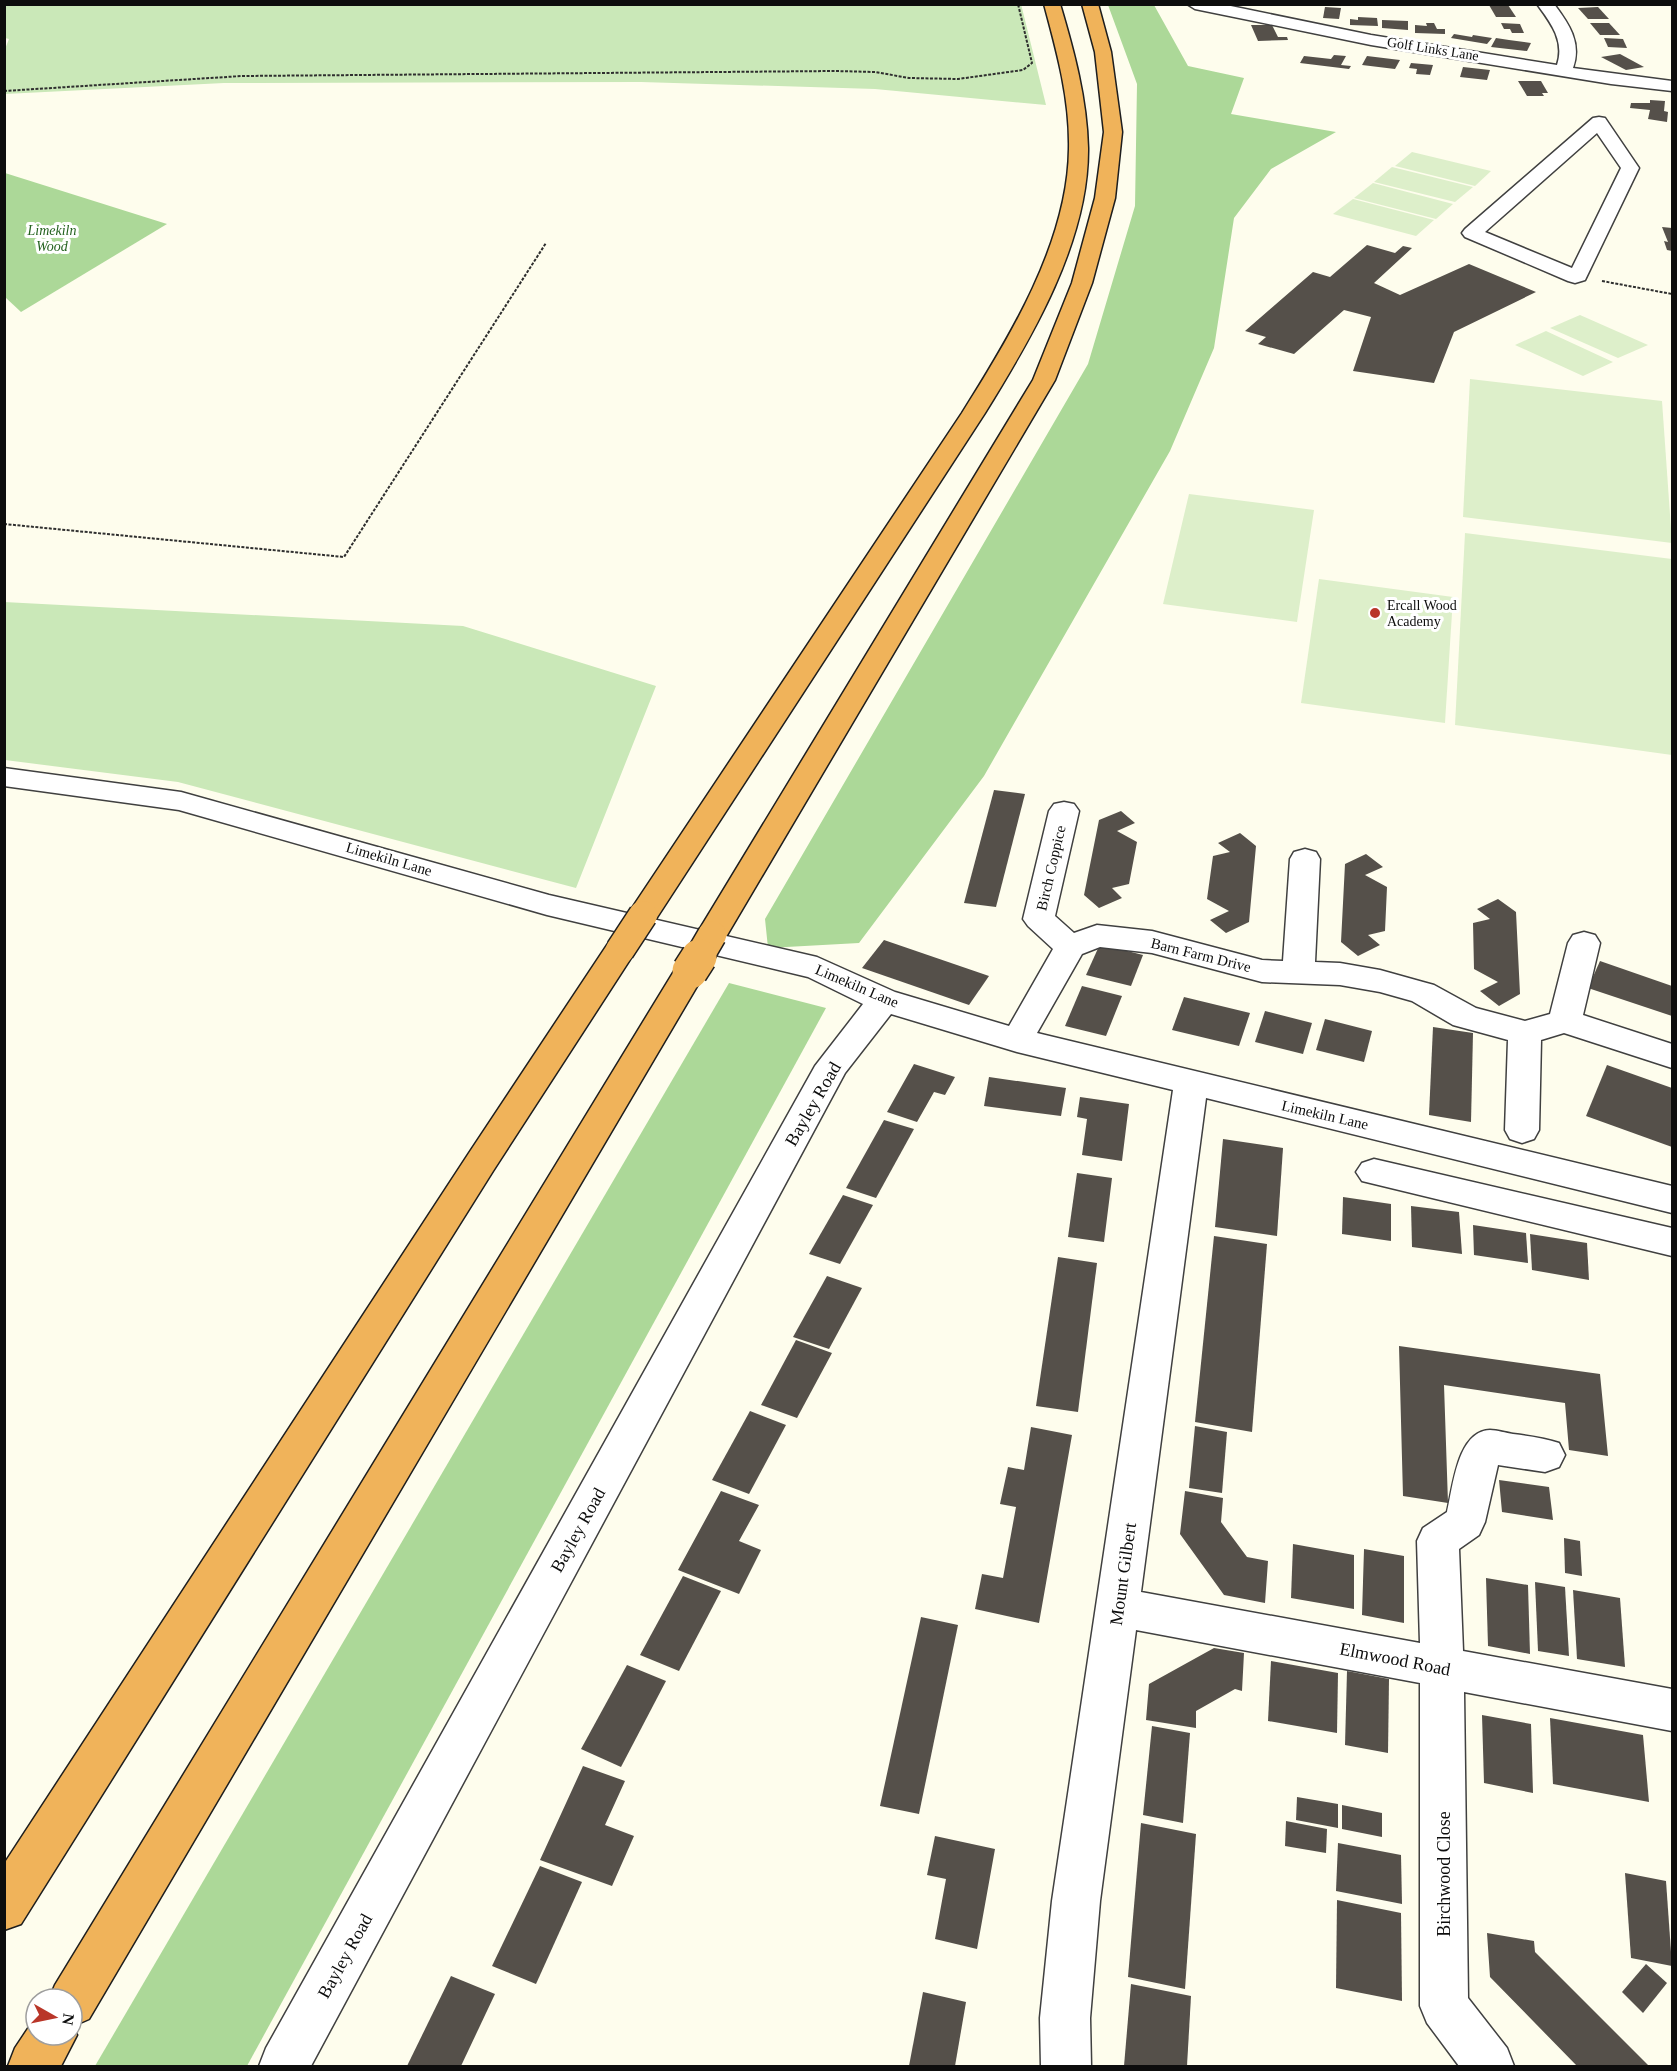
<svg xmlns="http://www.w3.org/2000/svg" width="1677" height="2071" viewBox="0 0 1677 2071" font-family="Georgia,serif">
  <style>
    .green { fill: #cae8b8 }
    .forest { fill: #acd898 }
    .pitch { fill: #ddefca }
    .building { fill: #55504a }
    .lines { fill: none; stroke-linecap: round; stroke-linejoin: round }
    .minor-casing { stroke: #404040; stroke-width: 3 }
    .highway-casing { stroke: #1e1e1e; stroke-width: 3 }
    .path { stroke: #2f2f2f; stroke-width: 2; stroke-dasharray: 3 1.5; stroke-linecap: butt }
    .minor { fill: #fff; fill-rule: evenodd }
    .highway { fill: #f0b35a; fill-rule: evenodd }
    .highway-bridge-far1-casing { stroke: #1e1e1e; stroke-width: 31; stroke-linecap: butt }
    .highway-bridge-casing { stroke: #1e1e1e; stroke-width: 38; stroke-linecap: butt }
    .highway-bridge-far1 { stroke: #f0b35a; stroke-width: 28 }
    .highway-bridge { stroke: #f0b35a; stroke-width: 35 }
    .poi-dot { fill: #b93629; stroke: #fff; stroke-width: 2 }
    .labels { text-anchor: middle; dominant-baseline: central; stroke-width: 6; stroke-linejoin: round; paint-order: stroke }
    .far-street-label { font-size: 14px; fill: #0d0d0d; stroke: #fff }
    .far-park-label { font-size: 14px; font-style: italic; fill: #24621f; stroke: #fff }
    .far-poi-label { font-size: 14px; fill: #0d0d0d; stroke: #fff; text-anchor: start }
    .street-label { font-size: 15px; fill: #0d0d0d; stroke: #fff }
    .near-street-label { font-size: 18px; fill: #0d0d0d; stroke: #fff }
  </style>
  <rect width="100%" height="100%" fill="#fefded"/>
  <g class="green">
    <polygon points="1021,4 1046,105 875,89 641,82 224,83 5,94 5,49 9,39 5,38 5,5"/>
    <polygon points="4,602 463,626 656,686 576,888 178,782 5,760"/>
  </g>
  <g class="forest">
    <polygon points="1108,5 1154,5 1188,66 1244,78 1231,114 1336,132 1271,169 1234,218 1214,348 1170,451 984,776 859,943 768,948 765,919 1088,364 1135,206 1137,84"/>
    <polygon points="5,173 167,224 21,312 5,297"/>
    <polygon points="729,983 826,1008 247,2066 95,2066"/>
  </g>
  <g class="pitch">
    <polygon points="1412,152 1491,171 1475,186 1395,166"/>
    <polygon points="1392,167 1473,187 1455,202 1374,182"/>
    <polygon points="1373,183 1453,204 1436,219 1354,198"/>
    <polygon points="1353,199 1434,220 1416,236 1333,214"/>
    <polygon points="1580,315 1648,345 1618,358 1550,328"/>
    <polygon points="1546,331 1613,362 1583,376 1515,345"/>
    <polygon points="1470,379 1662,401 1672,543 1463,517"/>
    <polygon points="1189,494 1314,510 1297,622 1163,604"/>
    <polygon points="1465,533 1672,559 1672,755 1455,725"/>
    <polygon points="1319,579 1453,597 1445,723 1301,703"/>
  </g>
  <g class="building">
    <polygon points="1489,5 1508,5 1516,17 1496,17"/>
    <polygon points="1325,7 1341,8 1339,19 1323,18"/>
    <polygon points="1598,7 1609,19 1588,19 1578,8"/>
    <polygon points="1358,17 1377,18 1378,26 1350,25 1350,19 1358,20"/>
    <polygon points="1382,20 1408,21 1408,30 1382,28"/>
    <polygon points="1426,23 1434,23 1437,29 1445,29 1445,34 1415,33 1415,25 1427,26"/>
    <polygon points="1501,23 1520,24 1524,33 1512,33 1510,29 1504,29"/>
    <polygon points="1590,23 1609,23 1620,35 1600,35"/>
    <polygon points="1251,25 1272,25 1278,37 1287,37 1288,40 1258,41"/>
    <polygon points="1454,34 1472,37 1473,35 1492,38 1487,44 1451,38"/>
    <polygon points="1496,38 1509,40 1531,43 1527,51 1491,47"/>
    <polygon points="1604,38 1623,39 1627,48 1608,47"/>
    <polygon points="1620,54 1644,67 1626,70 1601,57"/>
    <polygon points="1334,55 1346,56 1341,65 1351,66 1349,69 1300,63 1304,56 1331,59"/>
    <polygon points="1367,56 1400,60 1395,69 1362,65"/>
    <polygon points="1411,63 1433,65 1430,75 1416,74 1417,69 1409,68"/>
    <polygon points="1463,67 1490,70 1487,80 1460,77"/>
    <polygon points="1518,81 1541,81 1548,93 1542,93 1544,96 1527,96"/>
    <polygon points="1650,100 1665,101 1664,111 1668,112 1667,122 1648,119 1650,110 1630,108 1631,103 1650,103"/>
    <polygon points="1662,227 1672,228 1672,251 1667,250 1664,241 1668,242"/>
    <polygon points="1367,245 1395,253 1403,246 1412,248 1374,283 1400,295 1469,264 1536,292 1454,332 1434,383 1353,371 1371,317 1344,310 1294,354 1258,344 1266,337 1245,331 1313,272 1330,277"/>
    <polygon points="994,790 1025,794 996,907 964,903"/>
    <polygon points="1121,811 1135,823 1117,831 1137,842 1129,884 1112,888 1122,898 1099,908 1084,895 1099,820"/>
    <polygon points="1240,833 1256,846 1249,922 1226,933 1210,920 1229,911 1207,899 1213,856 1230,852 1218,843"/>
    <polygon points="1366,854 1383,867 1365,875 1387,887 1385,931 1368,935 1380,945 1358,956 1341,942 1345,864"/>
    <polygon points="1498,899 1516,912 1520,994 1499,1006 1480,991 1498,982 1474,969 1473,923 1490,919 1477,909"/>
    <polygon points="884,940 989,976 969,1005 862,968"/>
    <polygon points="1100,944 1143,955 1131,986 1086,975"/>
    <polygon points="1600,961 1672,986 1672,1016 1588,988"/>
    <polygon points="1082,986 1122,996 1106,1036 1065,1026"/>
    <polygon points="1184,997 1250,1013 1239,1046 1172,1030"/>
    <polygon points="1265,1011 1312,1023 1303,1054 1255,1042"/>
    <polygon points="1325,1019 1372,1031 1364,1062 1316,1050"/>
    <polygon points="1433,1027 1473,1033 1471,1122 1429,1115"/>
    <polygon points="914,1064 955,1077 945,1095 934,1092 917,1122 887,1112"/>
    <polygon points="1607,1065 1672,1088 1672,1147 1586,1116"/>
    <polygon points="989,1077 1066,1088 1061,1116 984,1106"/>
    <polygon points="1080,1097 1129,1104 1122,1161 1082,1155 1087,1119 1077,1117"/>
    <polygon points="884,1120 914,1129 876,1198 846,1188"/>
    <polygon points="1223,1139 1283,1148 1277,1236 1215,1227"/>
    <polygon points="1077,1173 1112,1178 1104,1242 1068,1237"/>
    <polygon points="843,1195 873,1205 840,1264 809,1254"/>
    <polygon points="1343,1197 1391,1204 1391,1241 1342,1234"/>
    <polygon points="1411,1206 1459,1212 1462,1254 1412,1247"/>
    <polygon points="1473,1225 1526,1233 1528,1263 1474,1255"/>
    <polygon points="1530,1234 1587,1243 1589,1280 1532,1270"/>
    <polygon points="1214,1236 1267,1244 1252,1432 1195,1422"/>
    <polygon points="1058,1257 1097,1263 1078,1412 1036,1406"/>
    <polygon points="827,1276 862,1288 829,1349 793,1337"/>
    <polygon points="796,1340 832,1353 797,1418 761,1405"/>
    <polygon points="1399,1346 1600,1374 1608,1456 1569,1450 1565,1403 1444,1385 1448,1503 1403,1496"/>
    <polygon points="750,1411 786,1425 749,1494 712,1480"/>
    <polygon points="1195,1426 1227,1432 1222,1493 1189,1488"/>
    <polygon points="1031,1427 1072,1435 1039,1623 975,1609 982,1574 1003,1578 1016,1507 1000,1504 1008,1467 1024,1470"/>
    <polygon points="1499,1480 1549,1487 1553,1520 1502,1512"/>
    <polygon points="721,1491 759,1505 739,1541 761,1550 739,1594 678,1570"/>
    <polygon points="1185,1491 1223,1498 1221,1522 1247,1557 1268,1561 1265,1603 1224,1595 1180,1534"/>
    <polygon points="1564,1538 1580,1541 1582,1576 1565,1573"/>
    <polygon points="1293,1544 1354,1555 1354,1609 1291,1598"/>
    <polygon points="1364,1549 1404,1556 1404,1623 1362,1615"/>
    <polygon points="683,1576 721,1591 679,1671 640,1655"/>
    <polygon points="1486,1578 1528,1585 1530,1654 1488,1646"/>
    <polygon points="1535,1582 1565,1587 1569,1656 1538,1651"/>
    <polygon points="1573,1590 1620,1598 1625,1667 1577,1659"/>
    <polygon points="921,1617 958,1625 919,1814 880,1806"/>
    <polygon points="1214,1648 1244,1653 1242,1691 1235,1689 1196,1711 1196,1728 1146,1720 1149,1684"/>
    <polygon points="1271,1661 1338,1673 1337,1733 1268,1721"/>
    <polygon points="627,1665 666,1681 621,1767 581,1749"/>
    <polygon points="1347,1671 1389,1679 1388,1753 1345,1745"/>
    <polygon points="1482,1715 1531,1724 1533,1793 1484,1783"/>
    <polygon points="1550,1718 1643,1735 1649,1802 1553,1784"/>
    <polygon points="1152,1726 1190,1733 1183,1823 1143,1815"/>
    <polygon points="583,1766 625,1781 605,1825 634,1836 612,1886 540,1860"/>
    <polygon points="1297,1797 1338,1804 1338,1828 1296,1820"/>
    <polygon points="1342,1805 1382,1813 1382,1837 1342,1829"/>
    <polygon points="1286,1821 1327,1829 1326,1853 1285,1846"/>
    <polygon points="1141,1823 1196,1834 1185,1989 1128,1977"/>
    <polygon points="935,1836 995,1849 977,1949 935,1939 946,1879 927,1875"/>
    <polygon points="1338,1843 1401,1855 1402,1904 1336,1891"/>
    <polygon points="540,1866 582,1882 536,1984 492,1966"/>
    <polygon points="1625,1873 1666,1881 1672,1966 1631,1958"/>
    <polygon points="1337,1900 1401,1913 1402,2001 1336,1988"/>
    <polygon points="1487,1933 1534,1941 1535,1952 1649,2066 1577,2066 1490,1977"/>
    <polygon points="1646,1964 1667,1983 1643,2013 1622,1992"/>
    <polygon points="451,1976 495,1994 461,2066 407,2066"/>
    <polygon points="1131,1984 1191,1996 1187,2066 1124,2066"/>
    <polygon points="923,1992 966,2002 955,2066 909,2066"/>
  </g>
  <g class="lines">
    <defs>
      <g id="minor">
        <path d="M1187 4H1221L1371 35 1557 65C1565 41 1551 23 1537 4H1554C1569 24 1582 43 1573 68L1672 81V91L1611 84 1371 45 1195 9Z"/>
        <path d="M1599 117 1605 118 1639 168 1585 280 1575 283 1568 281 1465 237 1462 233 1465 229 1593 118ZM1597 133 1621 168 1572 268 1485 232Z"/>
        <path d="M4 768 181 792 549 895 817 957 895 992 1009 1026 1053 949 1028 926 1023 919 1049 811 1054 804 1064 802 1074 804 1079 811 1055 916 1074 933 1097 925 1152 931 1262 960 1283 961 1290 859 1294 852 1305 849 1316 852 1320 859 1315 962 1340 963 1380 970 1423 982 1434 985 1476 1008 1525 1021 1550 1014 1568 943 1573 935 1584 932 1595 935 1600 943 1583 1015 1672 1044V1068L1564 1033 1541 1040 1539 1130 1534 1139 1522 1143 1510 1139 1505 1130 1508 1040 1453 1025 1412 1001 1380 992 1340 985 1262 982 1152 953 1100 947 1082 954 1037 1033 1672 1186V1213L1206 1098 1141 1592 1420 1643 1417 1541 1423 1528 1447 1512C1453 1488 1457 1431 1490 1430 1497 1430 1506 1433 1513 1434 1529 1436 1544 1438 1559 1443L1565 1455 1559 1467 1545 1472 1498 1465 1485 1522 1479 1535 1459 1549 1463 1651 1672 1689V1731L1464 1692 1468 1998 1507 2048 1514 2066H1459L1427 2023 1420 2006V1683L1136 1630 1100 1901 1090 2018 1091 2066H1041L1040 2018 1052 1901 1173 1090 1017 1052 891 1014 845 1073 311 2066H259L266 2048 815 1066 863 1004 808 977 547 915 179 810 4 786Z"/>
        <polygon points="1374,1159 1672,1228 1672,1256 1362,1181 1356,1172 1362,1163"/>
      </g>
      <g id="highway">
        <path d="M1044 4H1060C1074 51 1087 99 1088 148 1089 241 1032 337 985 413L654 922 643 925 632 922 627 915 632 908 962 413C1010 337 1068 242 1069 149 1070 99 1057 52 1044 4Z"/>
        <polygon points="1082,4 1098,4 1111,52 1122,132 1115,198 1092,283 1055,380 723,942 712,946 701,942 696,935 1033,380 1072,283 1095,198 1104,132 1095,52"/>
        <polygon points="620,939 631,942 636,950 631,958 493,1171 21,1924 4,1930 4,1864 469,1153 609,942"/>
        <polygon points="690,960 701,963 706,971 89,2019 73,2026 77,2035 61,2066 8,2066 15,2048 35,2018 36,2035 72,2035 72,1999 49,1999 55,1985 679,963"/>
      </g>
    </defs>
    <use href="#minor" class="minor-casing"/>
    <use href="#highway" class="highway-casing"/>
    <g class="path">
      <polyline points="4,91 242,76 835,71 875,72 909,78 958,79 1023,70 1032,63 1018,4"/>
      <polyline points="1602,281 1672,294"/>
      <polyline points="4,524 344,557 546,243"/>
    </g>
    <use href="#minor" class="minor"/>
    <use href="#highway" class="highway"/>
    <defs>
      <g id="highway-bridge-far1">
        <polyline points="620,950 643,915"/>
        <polyline points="698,959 712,935"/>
      </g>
      <polyline id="highway-bridge" points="690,971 699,957"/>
    </defs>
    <use href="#highway-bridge-far1" class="highway-bridge-far1-casing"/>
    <use href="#highway-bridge" class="highway-bridge-casing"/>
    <use href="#highway-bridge-far1" class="highway-bridge-far1"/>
    <use href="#highway-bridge" class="highway-bridge"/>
  </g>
  <circle class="poi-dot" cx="1375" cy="613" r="6"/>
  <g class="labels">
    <g class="far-street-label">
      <text transform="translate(1433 49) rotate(9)">Golf Links Lane</text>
    </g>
    <g class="far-park-label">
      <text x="52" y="230">Limekiln<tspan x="52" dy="16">Wood</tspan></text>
    </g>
    <g class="far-poi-label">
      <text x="1387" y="605">Ercall Wood<tspan x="1387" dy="16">Academy</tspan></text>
    </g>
    <g class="street-label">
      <text transform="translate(389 859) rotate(16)">Limekiln Lane</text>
      <text transform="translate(1051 868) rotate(-77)">Birch Coppice</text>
      <text transform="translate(1201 955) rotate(14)">Barn Farm Drive</text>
      <text transform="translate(857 986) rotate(23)">Limekiln Lane</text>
      <text transform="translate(1325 1115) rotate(13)">Limekiln Lane</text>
    </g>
    <g class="near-street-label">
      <text transform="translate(813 1104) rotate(-60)">Bayley Road</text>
      <text transform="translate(578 1530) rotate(-61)">Bayley Road</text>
      <text transform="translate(1123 1574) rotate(-82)">Mount Gilbert</text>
      <text transform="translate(1395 1659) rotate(11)">Elmwood Road</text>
      <text transform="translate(1444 1874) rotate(-90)">Birchwood Close</text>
      <text transform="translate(345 1956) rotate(-61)">Bayley Road</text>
    </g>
  </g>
  <rect width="1677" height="2071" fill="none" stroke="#0d0d0d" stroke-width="12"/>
  <g transform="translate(54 2017) rotate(99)"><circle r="28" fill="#ffffff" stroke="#9e9e9e" stroke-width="1.5"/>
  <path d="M0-4.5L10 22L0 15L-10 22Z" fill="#b93629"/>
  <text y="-9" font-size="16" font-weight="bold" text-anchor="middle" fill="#0d0d0d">N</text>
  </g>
</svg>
